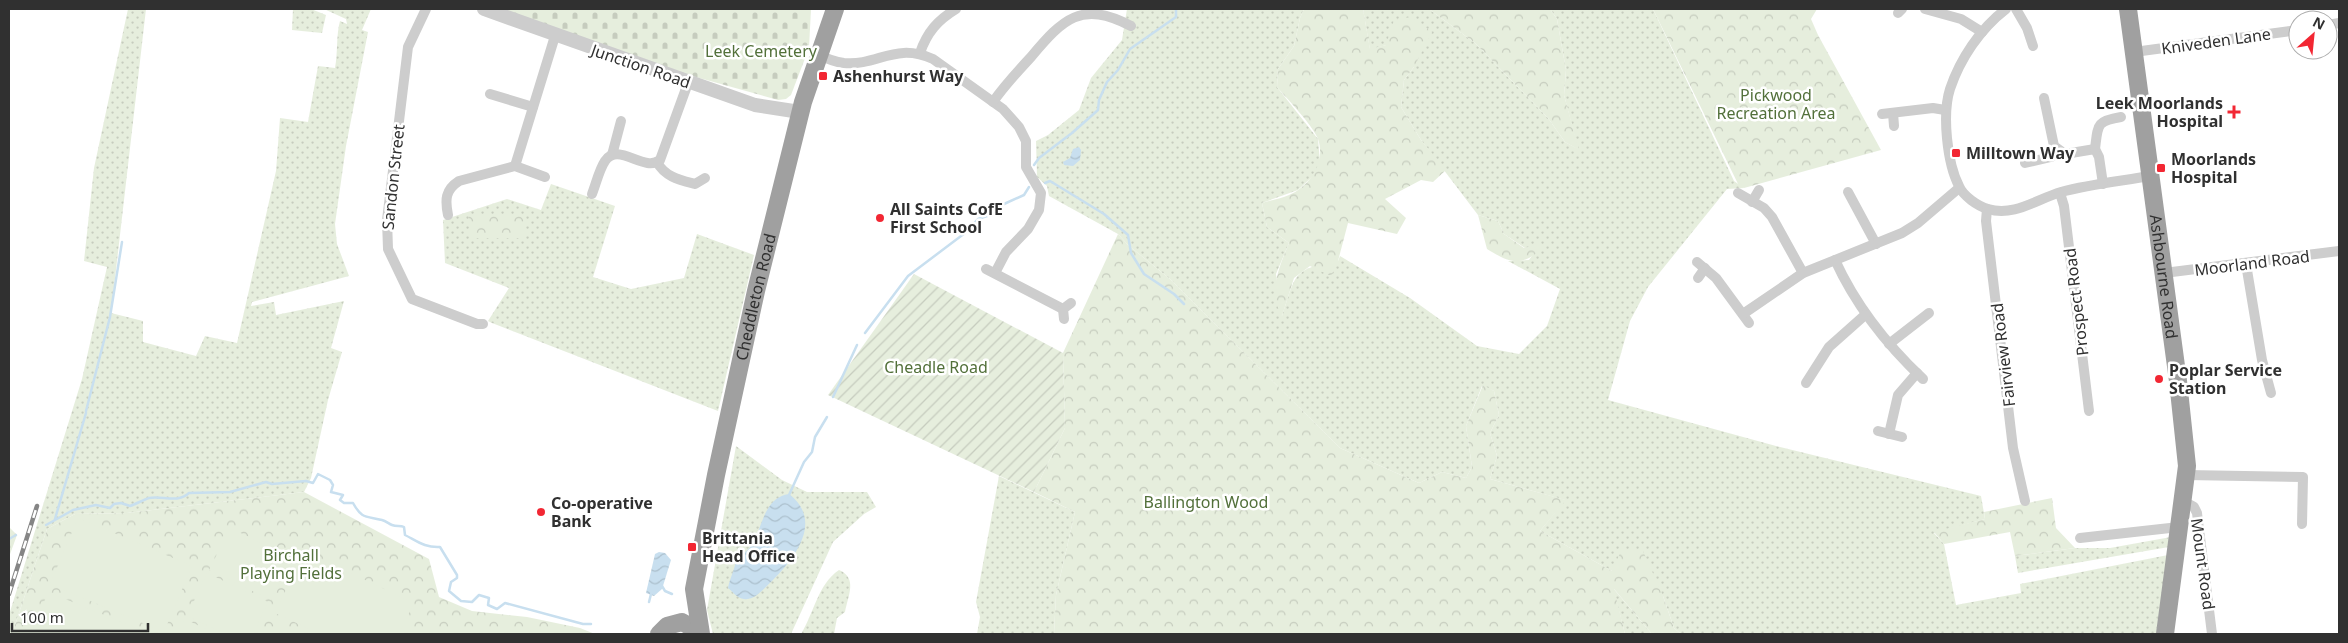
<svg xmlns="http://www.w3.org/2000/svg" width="2348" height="643" viewBox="0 0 2348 643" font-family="'Noto Sans',sans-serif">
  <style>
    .grass { fill: url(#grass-dots) }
    .forest { fill: url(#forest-crowns) }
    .cemetery { fill: url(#cemetery-stones) }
    .garden { fill: url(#garden-furrows) }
    .pitch { fill: #e6eedd }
    .water { fill: url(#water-waves) }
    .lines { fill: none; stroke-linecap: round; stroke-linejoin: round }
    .stream { stroke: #c8dfef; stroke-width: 2.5 }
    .minor { stroke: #cdcdcd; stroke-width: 10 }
    .tertiary { stroke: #cdcdcd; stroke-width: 14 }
    .trunk { stroke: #a0a0a0; stroke-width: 18 }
    .rail-casing { stroke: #858585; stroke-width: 4.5 }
    .rail { stroke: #fff; stroke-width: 2.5; stroke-dasharray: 8; stroke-linecap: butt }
    .poi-dot { fill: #f22733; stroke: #fff; stroke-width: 2 }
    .labels { text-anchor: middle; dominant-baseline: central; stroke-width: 5; stroke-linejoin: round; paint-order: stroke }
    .street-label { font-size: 16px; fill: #303030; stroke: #fff }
    .park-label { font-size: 16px; fill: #52703a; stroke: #fff }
    .poi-label { font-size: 16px; font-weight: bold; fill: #303030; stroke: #fff; text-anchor: start }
  </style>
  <defs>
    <pattern id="grass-dots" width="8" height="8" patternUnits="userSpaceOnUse" patternTransform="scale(1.25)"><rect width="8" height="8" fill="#e6eedd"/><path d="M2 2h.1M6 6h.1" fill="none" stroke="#c6ccbe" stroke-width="1.8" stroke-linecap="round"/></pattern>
    <pattern id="forest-crowns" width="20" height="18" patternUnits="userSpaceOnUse" patternTransform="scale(1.25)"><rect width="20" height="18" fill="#e6eedd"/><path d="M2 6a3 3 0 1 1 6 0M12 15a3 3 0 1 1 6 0" fill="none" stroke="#c6ccbe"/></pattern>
    <pattern id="cemetery-stones" width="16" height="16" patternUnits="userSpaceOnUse" patternTransform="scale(1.25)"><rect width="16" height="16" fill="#e6eedd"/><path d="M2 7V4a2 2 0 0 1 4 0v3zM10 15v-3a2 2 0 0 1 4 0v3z" fill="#c6ccbe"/></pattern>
    <pattern id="garden-furrows" width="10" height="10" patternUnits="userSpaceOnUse" patternTransform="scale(1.25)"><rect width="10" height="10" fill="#e6eedd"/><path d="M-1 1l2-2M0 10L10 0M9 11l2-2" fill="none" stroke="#c6ccbe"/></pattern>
    <pattern id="water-waves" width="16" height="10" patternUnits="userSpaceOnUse" patternTransform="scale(1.25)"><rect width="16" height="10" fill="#c8dfef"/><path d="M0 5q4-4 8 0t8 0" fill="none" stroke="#acc0cd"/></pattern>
  </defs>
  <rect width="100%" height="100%" fill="#fff"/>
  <g class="grass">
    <path d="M128 9H146L111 313 143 321V342L196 356 205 336 237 343 276 171 280 118 308 122 318 66 335 68C338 53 336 35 340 21L347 24 346 19 324 9H371L362 30 368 32 346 146 335 224 337 244 349 276 252 302 251 306 274 302 276 315 344 301 331 348 342 352 328 400 311 478 304 492 127 513 75 514 47 529 12 634H9V615L82 379 107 267 84 261 94 168Z"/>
    <polygon points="293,9 311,9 326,15 322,33 292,30"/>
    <path d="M1127 9H1304L1300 18 1294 46 1278 69 1277 87 1318 139 1320 162 1315 174 1298 190 1262 203 1267 227 1289 243 1276 274 1282 316C1296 274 1292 269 1338 261L1340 256 1410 298 1477 346 1519 354 1547 326 1560 289 1508 261 1529 260 1539 246 1525 248 1504 234 1498 221 1478 215 1421 140 1401 107 1404 80 1414 67 1386 45 1370 50 1363 9H1429L1475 43 1548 118 1565 142 1578 149 1564 95 1566 70 1557 19 1550 9H1653L1734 181 1744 188 1727 189 1648 287 1630 321 1608 400 1776 446 1981 496 1985 519 1934 533 1944 544 1956 605 2021 593 2020 584 2168 555 2159 634H1681L1674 628 1663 596 1612 571 1540 531 1565 500 1490 479 1497 456 1490 433 1499 415 1494 391 1482 386 1466 426 1472 467 1466 478 1442 472 1419 483 1340 448 1170 279 1128 245 1118 234 1049 196 1047 186 1037 177 1036 141 1048 135 1079 110 1091 78 1122 40Z"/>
    <polygon points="551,184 615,206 593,277 631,289 684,278 697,234 754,255 718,411 492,323 488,321 509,288 445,263 443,220 507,199 541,210"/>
    <polygon points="736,446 782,480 807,492 867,492 876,507 864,514 833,542 791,634 713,634 707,610"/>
    <polygon points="999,476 1075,512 1056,595 1054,634 977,634 980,617 976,602"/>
    <polygon points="2171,537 2169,547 2018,573 2015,556 2075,548 2110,548"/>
    <path d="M839 570C858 578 848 596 845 612L837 618 834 634H801C814 613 818 584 839 570Z"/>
    <polygon points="1613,588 1652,634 1625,634"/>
  </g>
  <g class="forest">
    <path d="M1304 9H1363L1370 49 1386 45 1394 20 1411 17 1432 32 1414 67 1404 80 1401 107 1421 140 1446 170 1433 182 1421 180 1385 199 1406 218 1397 234 1348 223 1338 261 1331 276 1310 266 1294 278 1282 316C1268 292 1279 267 1289 243L1267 227 1262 203C1271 200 1281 199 1289 195 1310 186 1326 162 1318 139 1312 124 1287 99 1277 87L1278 69 1294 46 1300 18Z"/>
    <polygon points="1429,9 1550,9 1557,19 1566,70 1564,95 1579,150 1565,142 1548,118 1475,43"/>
    <polygon points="1653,9 1817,9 1811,19 1818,35 1881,150 1744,188 1739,186"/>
    <polygon points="524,214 524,238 469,238 469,215"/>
    <path d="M1478 215 1498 221 1504 234 1524 248 1539 245V251C1519 268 1507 261 1487 249Z"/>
    <polygon points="1118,234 1128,245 1170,279 1340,448 1419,483 1442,472 1466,478 1472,467 1466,426 1483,385 1494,391 1499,415 1490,433 1497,456 1490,479 1566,500 1540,531 1612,571 1621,551 1643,551 1663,596 1674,628 1681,634 1652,634 1614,589 1625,634 1054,634 1056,595 1075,512 1034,492 1065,428 1063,353"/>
    <polygon points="304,492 429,559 439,597 472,611 527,617 580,628 595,634 12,634 47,529 75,514 127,513"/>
    <polygon points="2052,498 2056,528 2075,548 2015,556 2010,532 1944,544 1934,532 1985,519 1984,512"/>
    <polygon points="9,527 17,535 9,557"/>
  </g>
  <polygon class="cemetery" points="500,9 811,9 809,48 791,95 786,99 778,100 685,74"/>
  <polygon class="garden" points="914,274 1063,353 1065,428 1034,492 828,395"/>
  <g class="pitch">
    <polygon points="78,518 192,566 164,632 50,584"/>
    <polygon points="230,528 291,557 271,600 209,570"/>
    <polygon points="304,551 414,603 399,634 320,634 275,613"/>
    <polygon points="207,573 268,602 253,634 226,634 187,616"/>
    <polygon points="48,592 151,634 31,634"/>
    <polygon points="185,619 216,634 177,634"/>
  </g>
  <g class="water">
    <polygon points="1079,147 1081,150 1080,160 1073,166 1064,165 1063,162 1070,158 1073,149"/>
    <path d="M789 494C824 521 795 558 772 581 764 588 755 601 744 599 737 598 733 592 728 588 730 577 735 570 736 559 741 554 747 552 751 546 763 528 763 498 789 494Z"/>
    <polygon points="659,552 665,553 671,560 662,589 654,596 646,593 655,554"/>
  </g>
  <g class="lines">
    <g class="stream">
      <polyline points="1034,165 1039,158 1072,133 1098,110 1099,100 1107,82 1118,70 1130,49 1176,17 1176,9"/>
      <polyline points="1045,183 1050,181 1104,214 1128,235 1131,253 1144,274 1174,294 1184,304"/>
      <polyline points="865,333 908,276 965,233 978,219 996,213 1004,204 1024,195 1029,187"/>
      <polyline points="833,397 857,345"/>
      <polyline points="86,411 110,317 122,242"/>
      <polyline points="789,495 804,462 812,452 815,437 827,417"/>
      <polyline points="55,519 86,413"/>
      <path d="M46 525 73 510 96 505 110 508 114 504 121 503 130 506C136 504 143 500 149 498 162 495 177 504 189 493L230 492 266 482 272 484 306 481 313 483 318 474 330 480 333 485 331 492 343 495 340 500 344 503H353C362 519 365 516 382 520 386 521 389 524 392 525 397 527 400 525 404 527L405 535C417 541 425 548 440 547L457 575V578L451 582 449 591 461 601 472 602 479 595 489 598 488 605 497 609 505 603 583 624H591"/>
      <polyline points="9,539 16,535"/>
      <polyline points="662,586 665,591 672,594"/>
      <polyline points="649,602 651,594"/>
    </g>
    <g class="minor">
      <polyline points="426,9 408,47 387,220 388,249 412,299 477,324 483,324"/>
      <polyline points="1925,9 1961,19 1982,32"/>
      <path d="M2006 9C1980 29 1960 59 1950 89 1942 114 1947 163 1959 186 1963 196 1978 206 1988 209 2014 217 2037 199 2061 192 2090 184 2121 181 2150 176"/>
      <polyline points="2016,9 2027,28 2033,46"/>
      <polyline points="1898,13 1902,9"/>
      <polyline points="2328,25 2339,23"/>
      <polyline points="2134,52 2298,30"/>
      <path d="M920 53C927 32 938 20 956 9"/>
      <path d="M817 54C825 58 835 62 844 63 878 66 895 42 933 59L1003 109 1019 127 1026 141V167L1041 193 1039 210 1028 229 1006 252 995 273"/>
      <polyline points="490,94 533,107"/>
      <polyline points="2044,98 2054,146 2065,154 2095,149 2099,157 2103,184"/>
      <path d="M993 102C1004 86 1018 71 1031 57 1063 19 1081 0 1131 26"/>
      <polyline points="1893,113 1894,126"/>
      <polyline points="1882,114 1933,108 1945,110"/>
      <path d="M2095 149C2098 125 2096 121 2121 117"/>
      <polyline points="612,155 621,121"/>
      <path d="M657 162C665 177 680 180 695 184L705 178"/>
      <polyline points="2025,163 2051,157 2060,151"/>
      <polyline points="515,166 555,36"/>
      <polyline points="1848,192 1876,244"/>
      <polyline points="1738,193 1764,208 1772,217 1803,273"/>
      <polyline points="2060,193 2064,206 2089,411"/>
      <path d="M592 194C596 184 599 170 605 161 618 141 644 173 660 160L688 83"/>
      <polyline points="1752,202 1759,190"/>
      <polyline points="1987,209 1986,221 2013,448 2025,501"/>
      <path d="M448 215C445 200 445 190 459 181L515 166 545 177"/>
      <path d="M1835 260C1856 306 1886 344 1923 379"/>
      <polyline points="1697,262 1716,278 1749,323"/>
      <polyline points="2246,264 2262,360 2271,393"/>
      <polyline points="986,269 1063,309"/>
      <polyline points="2164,273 2339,251"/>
      <polyline points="1698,278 1705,268"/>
      <polyline points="1743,314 1803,273 1902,233 1918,223 1959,188"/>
      <polyline points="1064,319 1063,309 1071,303"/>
      <polyline points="1889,344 1929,313"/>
      <polyline points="1806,383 1829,347 1865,315"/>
      <polyline points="1878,431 1902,437"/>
      <polyline points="1889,434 1898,395 1917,373"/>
      <polyline points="2186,475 2303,477 2302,524"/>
      <polyline points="2183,501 2194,507 2197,513 2212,634"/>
      <polyline points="2080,538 2179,527"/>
    </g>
    <polyline class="tertiary" points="484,9 755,105 800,112"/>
    <g class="trunk">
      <path id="s1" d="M2128 9 2178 381 2187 466 2165 634"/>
      <polyline points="659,634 667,626 682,622 700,632"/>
      <path id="s2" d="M701 634 694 589 716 475 756 291 803 102 835 9"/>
    </g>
    <defs>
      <polyline id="rail" points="9,594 37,506"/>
    </defs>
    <use href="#rail" class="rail-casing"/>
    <use href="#rail" class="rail"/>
  </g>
  <g class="poi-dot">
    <rect x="818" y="71" width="10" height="10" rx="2.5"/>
    <path d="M2231.5 104.5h5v5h5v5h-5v5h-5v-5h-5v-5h5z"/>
    <rect x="1951" y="148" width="10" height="10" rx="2.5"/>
    <rect x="2156" y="163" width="10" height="10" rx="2.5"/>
    <circle cx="880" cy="218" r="5"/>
    <circle cx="2159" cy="379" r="5"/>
    <circle cx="541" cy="512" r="5"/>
    <rect x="687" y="542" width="10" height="10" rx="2.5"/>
  </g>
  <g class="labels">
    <g class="street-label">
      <text transform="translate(2216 41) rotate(-8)">Kniveden Lane</text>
      <text transform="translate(641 66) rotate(19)">Junction Road</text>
      <text transform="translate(393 177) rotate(-84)">Sandon Street</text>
      <text transform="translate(2252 263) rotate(-7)">Moorland Road</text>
      <text stroke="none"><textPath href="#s1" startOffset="270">Ashbourne Road</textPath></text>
      <text stroke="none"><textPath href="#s2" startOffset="344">Cheddleton Road</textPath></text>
      <text transform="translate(2076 302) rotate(-97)">Prospect Road</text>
      <text transform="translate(2003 355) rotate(-97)">Fairview Road</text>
      <text transform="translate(2203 564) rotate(82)">Mount Road</text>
    </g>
    <g class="park-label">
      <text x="761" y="51">Leek Cemetery</text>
      <text x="1776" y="95">Pickwood<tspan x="1776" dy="18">Recreation Area</tspan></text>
      <text x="936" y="367">Cheadle Road</text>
      <text x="1206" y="502">Ballington Wood</text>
      <text x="291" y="555">Birchall<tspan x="291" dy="18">Playing Fields</tspan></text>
    </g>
    <g class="poi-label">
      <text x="833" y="76">Ashenhurst Way</text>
      <text x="2223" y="103" text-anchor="end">Leek Moorlands<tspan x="2223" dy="18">Hospital</tspan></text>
      <text x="1966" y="153">Milltown Way</text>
      <text x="2171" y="159">Moorlands<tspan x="2171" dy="18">Hospital</tspan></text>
      <text x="890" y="209">All Saints CofE<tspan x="890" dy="18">First School</tspan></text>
      <text x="2169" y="370">Poplar Service<tspan x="2169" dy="18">Station</tspan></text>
      <text x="551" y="503">Co-operative<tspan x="551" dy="18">Bank</tspan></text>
      <text x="702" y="538">Brittania<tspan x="702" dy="18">Head Office</tspan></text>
    </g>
  </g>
  <rect width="2348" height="643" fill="none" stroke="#303030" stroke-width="20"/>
  <g transform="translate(2313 35) rotate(27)"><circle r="24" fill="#ffffff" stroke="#acacac"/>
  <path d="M0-4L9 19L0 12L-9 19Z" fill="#f22733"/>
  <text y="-8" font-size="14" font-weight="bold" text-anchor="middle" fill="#303030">N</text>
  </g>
  <path d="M12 623v8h136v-8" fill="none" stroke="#303030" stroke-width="2.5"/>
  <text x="20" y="623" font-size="15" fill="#303030" stroke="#ffffff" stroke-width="4" paint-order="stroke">100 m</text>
</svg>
